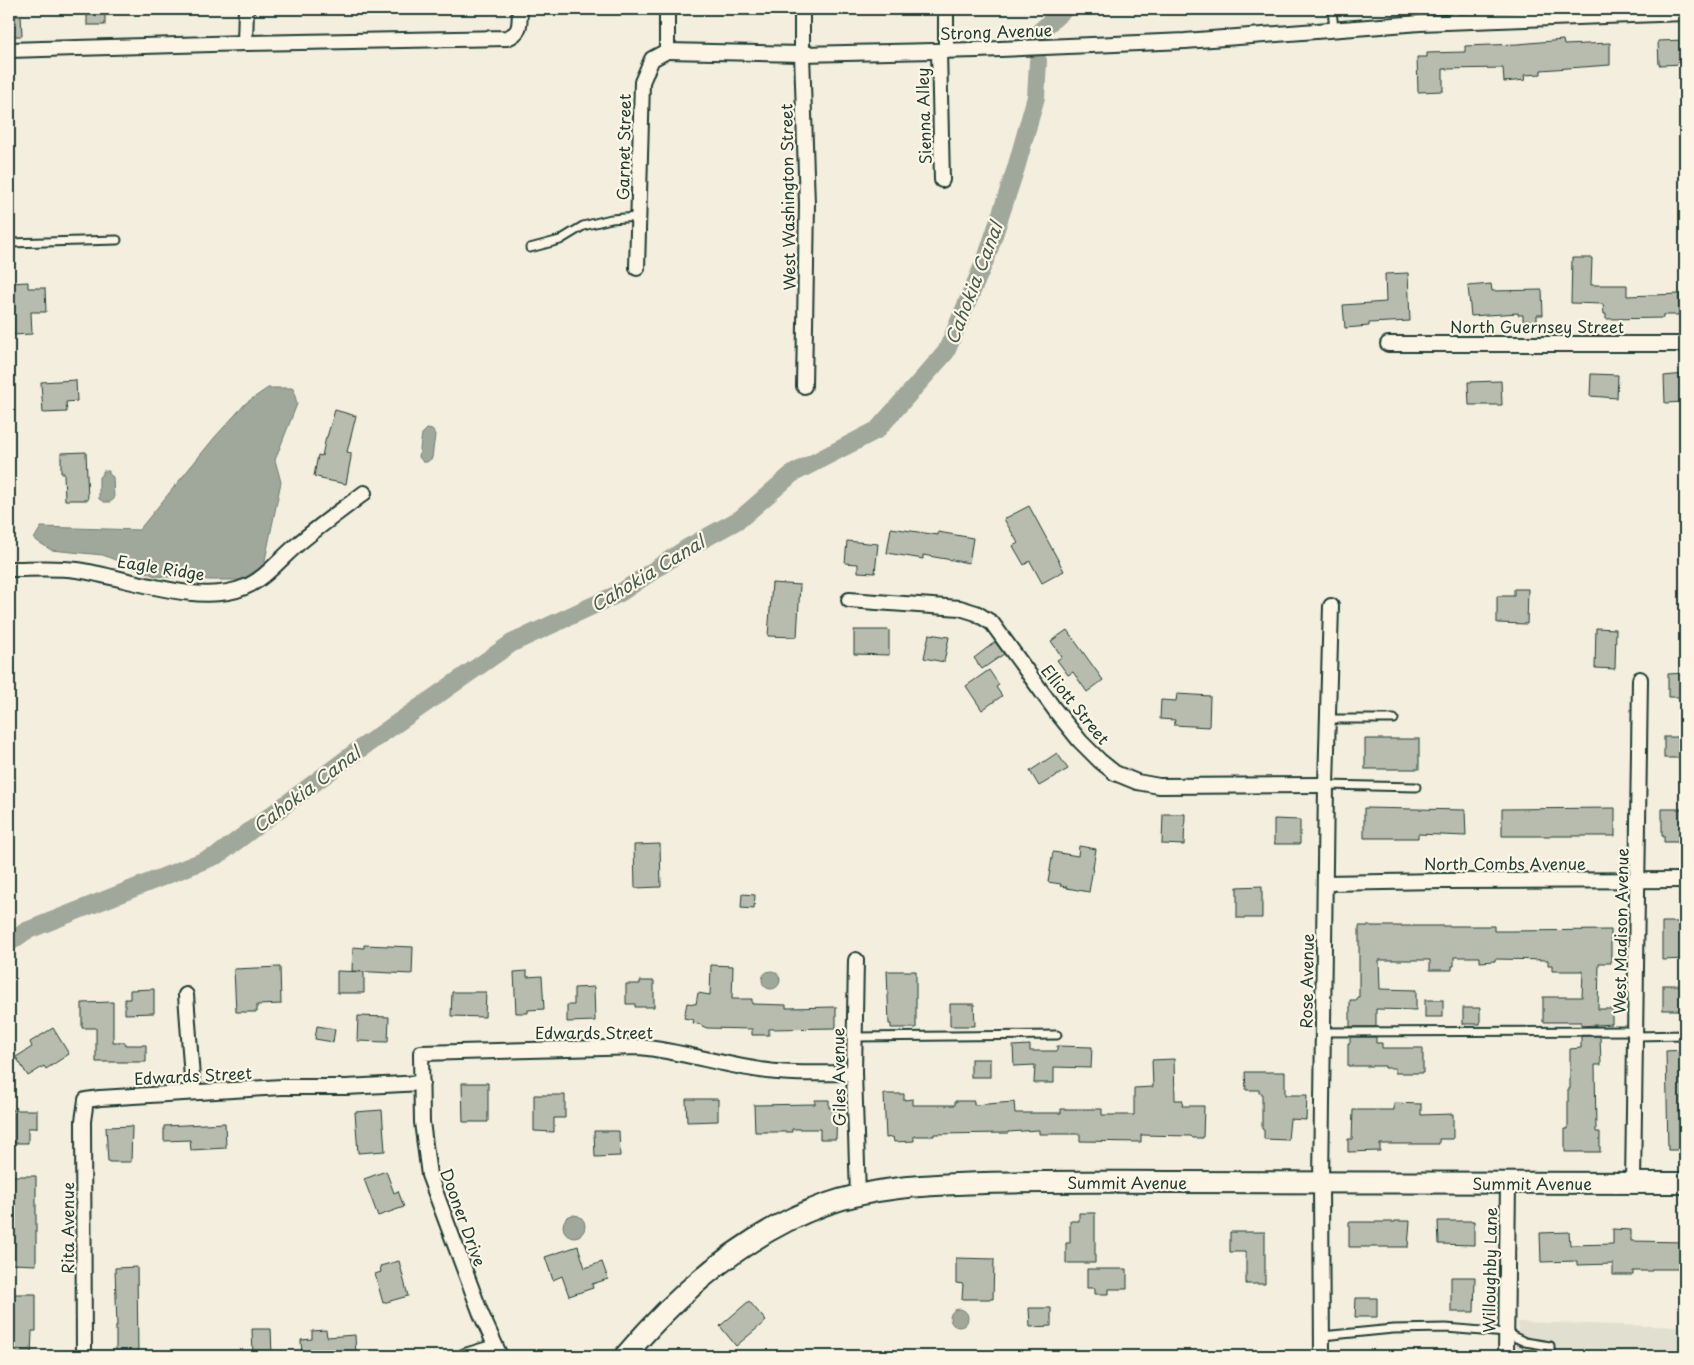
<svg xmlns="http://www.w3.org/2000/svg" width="1694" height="1365" viewBox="0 0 1694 1365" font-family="'Playpen Sans',sans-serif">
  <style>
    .built { fill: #e1dfd0 }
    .water { fill: #a0a89b; stroke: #6c7d72 }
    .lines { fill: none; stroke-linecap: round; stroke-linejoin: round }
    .canal { stroke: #a0a89b; stroke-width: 18 }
    .building { fill: #b8bcae; stroke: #1f3d34 }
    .lane-casing { stroke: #1f3d34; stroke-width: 11 }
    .street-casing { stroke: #1f3d34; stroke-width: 18 }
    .secondary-casing { stroke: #1f3d34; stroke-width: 24 }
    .lane { stroke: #fcf5e5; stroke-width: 7 }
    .street { stroke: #fcf5e5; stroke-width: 14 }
    .secondary { stroke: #fcf5e5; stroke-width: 20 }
    .labels { text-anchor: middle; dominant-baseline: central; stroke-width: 4.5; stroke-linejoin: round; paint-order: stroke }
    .street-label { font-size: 16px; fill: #1f3d34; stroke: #fcf5e5 }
    .water-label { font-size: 18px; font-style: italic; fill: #465d53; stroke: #fcf5e5 }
  </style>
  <rect width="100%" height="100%" fill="#f3eede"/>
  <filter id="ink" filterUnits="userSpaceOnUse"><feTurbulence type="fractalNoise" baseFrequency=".02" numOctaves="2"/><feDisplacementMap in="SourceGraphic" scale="10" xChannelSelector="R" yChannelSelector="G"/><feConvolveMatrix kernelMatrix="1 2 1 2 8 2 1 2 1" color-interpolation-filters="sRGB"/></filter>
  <g filter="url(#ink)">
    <polygon class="built" points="1518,1322 1685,1327 1685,1356 1517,1356"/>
    <g class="water">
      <polygon points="268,388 293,388 297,404 275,460 281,482 264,565 241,580 210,580 155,576 103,555 51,550 34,539 41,527 139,530 215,437 246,403"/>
      <polygon points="427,429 433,430 435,435 432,458 427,462 423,462 419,457 422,434"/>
      <polygon points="103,471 109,471 109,474 113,477 114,499 110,502 104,502 99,499 99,477 103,474"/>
      <circle cx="771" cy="980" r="9"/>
      <circle cx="574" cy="1226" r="11"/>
      <circle cx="959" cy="1318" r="9"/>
    </g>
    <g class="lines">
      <g class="canal">
        <polyline points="1039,32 1065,9"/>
        <polyline points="9,943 26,931 218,855 357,751 512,643 620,593 687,548 740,519 792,474 877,430 946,352 987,256 1016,168 1036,97 1038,61"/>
      </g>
    </g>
    <g class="building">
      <rect x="87" y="9" width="18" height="16"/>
      <polygon points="9,16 21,16 22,36 9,36"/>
      <polygon points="1563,40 1564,45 1610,43 1610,65 1541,70 1541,74 1524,75 1525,80 1504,82 1503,68 1443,69 1443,91 1418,92 1417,57 1427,57 1427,53 1465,52 1465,46 1518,44"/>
      <polygon points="1685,40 1685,64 1659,65 1658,41"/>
      <polygon points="1572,258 1592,258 1591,285 1627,285 1627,296 1679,294 1679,315 1663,315 1663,318 1606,319 1606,314 1604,314 1603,304 1571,303"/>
      <polygon points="1408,273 1410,321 1369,323 1369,326 1345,328 1343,305 1386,302 1385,274"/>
      <polygon points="28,282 28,288 45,288 46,312 31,312 32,334 13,335 10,283"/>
      <polygon points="1491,284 1492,291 1542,290 1543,315 1537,315 1537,321 1523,321 1523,315 1518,315 1518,313 1471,316 1468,286"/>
      <polygon points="1591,374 1618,375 1617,398 1590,396"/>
      <polygon points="1685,374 1685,402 1665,403 1664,376"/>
      <polygon points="76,380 77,401 66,402 67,412 43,413 41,382"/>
      <polygon points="1501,381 1502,405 1469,405 1468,382"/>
      <polygon points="335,410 356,416 347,452 351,453 351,457 346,484 321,479 321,478 314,476 318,455 322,456 326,437 327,437"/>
      <polygon points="86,452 88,500 65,500 64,473 61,473 61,453"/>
      <polygon points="1029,506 1064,571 1042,583 1030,561 1024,565 1013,546 1018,543 1004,519"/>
      <polygon points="891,528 938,535 938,532 973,538 969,563 923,555 923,559 887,553"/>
      <polygon points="847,541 878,544 875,573 858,572 858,564 845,563"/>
      <polygon points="772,583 800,585 797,637 768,636"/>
      <polygon points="1514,589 1528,589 1527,624 1497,623 1497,596 1514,596"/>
      <polygon points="1596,628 1616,629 1615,669 1595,668"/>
      <polygon points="854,630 889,630 889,655 854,654"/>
      <polygon points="1067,630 1103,680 1087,692 1073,672 1068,675 1057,660 1062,657 1051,641"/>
      <polygon points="929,634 949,637 944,662 924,658"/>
      <polygon points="995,642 1004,654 982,669 974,658"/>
      <polygon points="989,670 999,685 996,687 1002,696 982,710 966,686"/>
      <polygon points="1685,673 1685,697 1668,697 1668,674"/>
      <polygon points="1177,694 1210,696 1209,727 1174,725 1175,720 1160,719 1161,700 1176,701"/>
      <rect x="1664" y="737" width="21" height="21"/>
      <rect x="1365" y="739" width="54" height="30"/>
      <polygon points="1057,753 1068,769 1039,786 1030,771"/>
      <polygon points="1364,808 1465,810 1466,836 1418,834 1418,838 1364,838"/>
      <polygon points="1615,808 1615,836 1502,836 1502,809"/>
      <polygon points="1662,809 1685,809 1685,842 1664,842 1664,836 1662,836"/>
      <polygon points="1163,814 1185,814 1184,845 1162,844"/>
      <polygon points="1274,819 1300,820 1300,844 1274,844"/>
      <polygon points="660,844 661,887 635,888 634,845"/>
      <polygon points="1079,846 1096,849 1089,892 1067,888 1067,887 1060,886 1061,884 1048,882 1053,852 1078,856"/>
      <polygon points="1262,886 1262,918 1237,918 1237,887"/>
      <polygon points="742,894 755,895 754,909 741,908"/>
      <polygon points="1662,922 1685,922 1685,959 1662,960"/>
      <polygon points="1359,926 1494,926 1494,931 1510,931 1611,930 1611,963 1599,963 1598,1009 1612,1009 1612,1024 1581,1026 1581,1022 1543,1022 1543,997 1582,997 1583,971 1552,971 1552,965 1548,965 1548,960 1495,959 1495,961 1480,962 1480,957 1454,957 1454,966 1452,966 1452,970 1430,970 1430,960 1379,960 1380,989 1416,990 1416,1010 1376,1009 1376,1027 1350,1027 1350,1000 1357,1000 1357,997 1359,997"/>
      <polygon points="364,945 413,947 412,974 352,971 353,947 364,948"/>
      <polygon points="711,965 733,966 732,999 752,999 752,1004 786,1005 786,1008 836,1007 836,1028 769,1029 769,1035 752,1035 752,1029 707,1028 702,1026 702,1025 693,1023 694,1020 684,1018 687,1003 696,1004 698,993 710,995"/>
      <polygon points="280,967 281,1004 257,1005 257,1012 236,1012 234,969"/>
      <polygon points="337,971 364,972 364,993 337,993"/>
      <polygon points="527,971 527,977 542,976 544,1009 528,1010 528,1013 516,1013 514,972"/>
      <polygon points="887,971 916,971 916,1028 891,1028 891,1024 889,1024"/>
      <polygon points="640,981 654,981 654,1007 635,1007 635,1004 626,1004 626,984 640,984"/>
      <rect x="1663" y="985" width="22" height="25"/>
      <polygon points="594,987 595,1021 567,1022 567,1005 574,1005 574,988"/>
      <polygon points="154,989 154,1013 125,1014 125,999 130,999 130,990"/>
      <polygon points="452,992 486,992 485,1017 451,1016"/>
      <rect x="1425" y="1000" width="18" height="17"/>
      <polygon points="113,1002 113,1042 125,1042 125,1045 146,1045 146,1062 96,1062 96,1028 82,1028 82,1003"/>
      <polygon points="950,1004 974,1004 975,1026 950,1026"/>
      <rect x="1463" y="1008" width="17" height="16"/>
      <polygon points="358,1016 389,1017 388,1042 357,1041"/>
      <polygon points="317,1026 335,1029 333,1042 315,1039"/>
      <polygon points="53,1028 69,1054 46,1069 44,1066 28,1076 16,1057 32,1047 30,1042"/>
      <polygon points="1581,1036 1600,1036 1601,1065 1595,1065 1596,1132 1600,1132 1600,1152 1565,1152 1565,1129 1568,1129 1568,1089 1570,1089 1570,1049 1581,1048"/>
      <polygon points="1350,1037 1376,1037 1376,1043 1382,1043 1382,1048 1423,1048 1423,1073 1395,1073 1395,1068 1385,1068 1385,1066 1348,1066 1348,1043 1350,1043"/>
      <polygon points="1030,1045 1030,1051 1057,1051 1057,1046 1092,1047 1091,1068 1054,1067 1054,1083 1034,1083 1035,1065 1014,1066 1013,1046"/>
      <polygon points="1685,1050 1685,1150 1668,1150 1666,1051"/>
      <rect x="971" y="1059" width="19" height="18"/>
      <polygon points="1174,1059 1175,1100 1183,1100 1182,1106 1204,1106 1203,1138 1193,1138 1191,1136 1141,1135 1141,1142 1080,1141 1080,1134 1039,1134 1039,1130 1008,1132 1008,1133 934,1134 934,1136 914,1136 914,1141 894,1142 893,1137 886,1138 884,1094 904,1094 904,1100 913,1099 913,1105 955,1105 955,1101 974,1101 974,1105 1014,1102 1015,1113 1061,1113 1061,1109 1102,1109 1102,1115 1134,1115 1134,1088 1153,1087 1152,1060"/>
      <polygon points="1245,1072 1285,1072 1285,1095 1307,1095 1306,1120 1290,1119 1288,1140 1264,1139 1264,1130 1262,1129 1262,1093 1259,1093 1259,1090 1246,1090"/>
      <polygon points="462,1083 488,1083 488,1122 463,1122"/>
      <polygon points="534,1095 565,1095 565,1118 554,1118 554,1132 534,1131"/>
      <polygon points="686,1099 718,1099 718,1121 687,1122"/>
      <polygon points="815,1100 829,1100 829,1108 837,1108 836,1139 820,1139 820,1129 792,1129 792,1132 755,1132 754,1105 815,1104"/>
      <polygon points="1394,1103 1421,1104 1421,1115 1453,1114 1453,1139 1439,1139 1439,1144 1380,1144 1380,1151 1348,1152 1348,1139 1352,1139 1353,1110 1394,1110"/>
      <polygon points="10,1110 37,1110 37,1128 28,1128 28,1143 9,1143"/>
      <polygon points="382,1110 385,1151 358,1153 355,1112"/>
      <polygon points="225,1123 226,1148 191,1150 190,1140 164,1141 164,1126"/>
      <polygon points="132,1126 131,1162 108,1162 106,1127"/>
      <polygon points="594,1131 619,1131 620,1156 595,1157"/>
      <polygon points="386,1171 394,1193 398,1191 404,1207 378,1216 364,1179"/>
      <polygon points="9,1176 36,1176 36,1265 12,1264 13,1205 9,1205"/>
      <polygon points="1079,1213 1095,1213 1095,1263 1066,1263 1066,1243 1070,1243 1070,1221 1079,1221"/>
      <polygon points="1395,1221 1410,1221 1408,1247 1349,1247 1349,1222 1395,1222"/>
      <polygon points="1438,1221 1474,1221 1474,1245 1439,1244"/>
      <polygon points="1613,1229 1631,1230 1631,1241 1685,1242 1685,1269 1652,1269 1652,1271 1633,1271 1633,1275 1613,1275 1613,1264 1577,1265 1577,1261 1541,1262 1540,1233 1569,1232 1570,1245 1613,1244"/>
      <polygon points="1230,1232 1265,1232 1265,1284 1246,1284 1246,1252 1230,1252"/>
      <polygon points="578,1246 585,1268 602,1262 608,1279 592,1284 593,1288 569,1296 562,1276 553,1280 545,1257"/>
      <polygon points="956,1258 994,1259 993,1299 962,1299 963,1284 956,1283"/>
      <polygon points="399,1261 408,1296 383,1303 375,1274 381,1272 380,1266"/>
      <polygon points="137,1267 138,1356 116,1356 116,1326 117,1326 115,1268"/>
      <polygon points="1087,1269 1127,1269 1127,1289 1109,1289 1109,1294 1095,1294 1095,1288 1087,1288"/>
      <polygon points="1451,1277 1475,1277 1474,1312 1451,1312"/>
      <polygon points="11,1294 36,1294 36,1331 32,1331 31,1356 11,1356"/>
      <polygon points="1356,1298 1377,1298 1377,1317 1355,1317"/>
      <polygon points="749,1301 766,1321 736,1346 720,1326"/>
      <polygon points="1029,1308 1051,1308 1051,1326 1030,1327"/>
      <polygon points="252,1329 271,1329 272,1356 253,1356"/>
      <polygon points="326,1330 327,1337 355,1335 356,1356 302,1356 301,1340 312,1339 312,1331"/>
    </g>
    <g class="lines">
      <defs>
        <g id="lane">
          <polyline points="1332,9 1334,30"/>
          <polyline points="1454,9 1455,22"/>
          <polyline points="9,243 117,240"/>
          <polyline points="530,248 560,240 583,226 611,219 638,217"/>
          <polyline points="1328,719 1394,719"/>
          <polyline points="1326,785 1416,787"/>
          <polyline points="1323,1032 1636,1031"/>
          <polyline points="1636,1036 1685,1035"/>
          <polyline points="855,1037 1057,1035"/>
          <polyline points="1322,1336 1393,1329 1446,1328 1506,1333 1525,1342 1550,1346 1550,1356"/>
        </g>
        <g id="street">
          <polyline points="802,9 802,54 807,204 804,386"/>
          <polyline points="946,9 946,51"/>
          <polyline points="245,43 246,9"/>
          <path d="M9 50 245 43 507 38C522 32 519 24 520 9"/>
          <polyline points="667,51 802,54 977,50 1185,41 1420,23 1685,13"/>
          <polyline points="939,51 942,180"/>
          <polyline points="637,268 642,82 652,59 667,51 667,9"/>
          <polyline points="1388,344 1685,344"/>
          <path d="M9 569C31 569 55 567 77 570 126 577 199 607 245 587 264 580 282 557 298 544 319 526 342 510 364 493"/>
          <polyline points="849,600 960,608 976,613 992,623 1055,710 1080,741 1100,761 1115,773 1137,782 1159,786 1326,785"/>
          <polyline points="1325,883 1442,881 1685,880"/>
          <polyline points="856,960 854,1073 858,1195"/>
          <polyline points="186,995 193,1092"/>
          <polyline points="1633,1183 1640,679"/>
          <polyline points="84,1356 83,1121 86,1100 100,1098 282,1087 346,1087 422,1083"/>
          <polyline points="465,1356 495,1347"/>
          <path d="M500 1356 481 1314 429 1175 422 1122 421 1053 640 1047C678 1051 716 1063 754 1069 787 1075 821 1073 854 1073"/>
          <polyline points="1322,1356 1321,1183 1326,785 1331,606"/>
          <polyline points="1506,1356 1508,1183"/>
        </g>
        <path id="secondary" d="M625 1356C679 1292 744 1234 824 1205 875 1186 929 1185 984 1183 1046 1181 1107 1182 1169 1182 1341 1183 1513 1183 1685 1183"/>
      </defs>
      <use href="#lane" class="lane-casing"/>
      <use href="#street" class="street-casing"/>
      <use href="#secondary" class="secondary-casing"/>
      <use href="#lane" class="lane"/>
      <use href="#street" class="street"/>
      <use href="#secondary" class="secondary"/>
    </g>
  </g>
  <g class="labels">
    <g class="street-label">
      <text transform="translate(996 31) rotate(-2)">Strong Avenue</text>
      <text transform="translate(923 116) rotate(-92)">Sienna Alley</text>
      <text transform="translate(623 147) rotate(-89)">Garnet Street</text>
      <text transform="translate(787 197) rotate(-91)">West Washington Street</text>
      <text x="1537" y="326">North Guernsey Street</text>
      <text transform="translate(161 567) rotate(9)">Eagle Ridge</text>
      <text transform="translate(1076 704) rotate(51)">Elliott Street</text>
      <text x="1505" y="863">North Combs Avenue</text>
      <text transform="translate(1620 931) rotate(-89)">West Madison Avenue</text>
      <text transform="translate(1306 981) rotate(-89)">Rose Avenue</text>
      <text x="594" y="1032">Edwards Street</text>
      <text transform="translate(193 1075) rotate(-3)">Edwards Street</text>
      <text transform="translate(838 1077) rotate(-91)">Giles Avenue</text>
      <text x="1127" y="1182">Summit Avenue</text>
      <text x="1532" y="1183">Summit Avenue</text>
      <text transform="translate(464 1217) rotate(70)">Dooner Drive</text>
      <text transform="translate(67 1228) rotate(-90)">Rita Avenue</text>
      <text transform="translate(1489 1270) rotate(-89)">Willoughby Lane</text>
    </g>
    <g class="water-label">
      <text transform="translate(973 283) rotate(-69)">Cahokia Canal</text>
      <text transform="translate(647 573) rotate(-31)">Cahokia Canal</text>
      <text transform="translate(306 789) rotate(-37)">Cahokia Canal</text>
    </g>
  </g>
  <rect width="1694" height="1365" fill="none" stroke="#fcf5e5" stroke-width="30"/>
  <rect x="15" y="15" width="1664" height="1335" fill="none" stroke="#1f3d34" stroke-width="2" filter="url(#ink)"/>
</svg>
